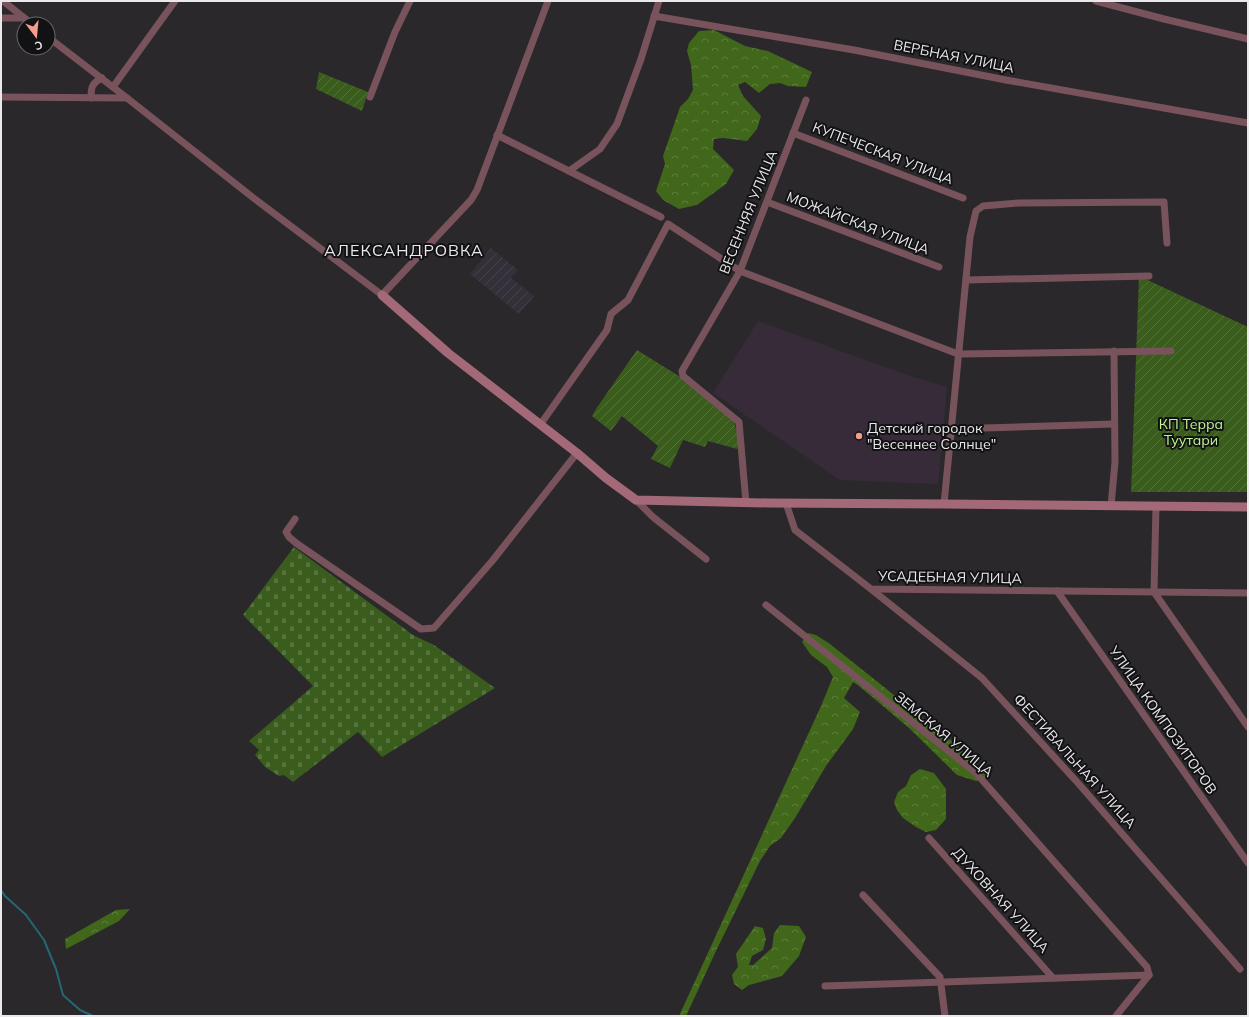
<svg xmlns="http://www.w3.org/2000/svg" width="1249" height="1017" viewBox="0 0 1249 1017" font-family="Mulish,sans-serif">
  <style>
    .industrial { fill: url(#industrial-furrows) }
    .education { fill: #382b39 }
    .forest { fill: url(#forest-crowns) }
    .cemetery { fill: url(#cemetery-stones) }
    .garden { fill: url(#garden-furrows) }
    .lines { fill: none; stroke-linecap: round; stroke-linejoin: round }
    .stream { stroke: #246873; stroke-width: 2 }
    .street { stroke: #78535b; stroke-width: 7 }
    .secondary { stroke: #a46978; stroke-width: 9 }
    .poi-dot { fill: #f49d8c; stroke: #121113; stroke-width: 1.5 }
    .labels { text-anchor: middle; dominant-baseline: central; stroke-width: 4; stroke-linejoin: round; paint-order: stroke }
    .street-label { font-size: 14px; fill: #e9e8ea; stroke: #121113 }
    .park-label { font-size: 14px; fill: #bcf690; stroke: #121113 }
    .poi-label { font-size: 14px; fill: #e9e8ea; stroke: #121113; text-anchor: start }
    .quarter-label { font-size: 16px; letter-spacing: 1px; fill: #e9e8ea; stroke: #121113 }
  </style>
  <defs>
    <pattern id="industrial-furrows" width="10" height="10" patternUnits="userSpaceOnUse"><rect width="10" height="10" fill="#343039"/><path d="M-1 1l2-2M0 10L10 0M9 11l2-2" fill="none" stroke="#48444c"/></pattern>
    <pattern id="forest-crowns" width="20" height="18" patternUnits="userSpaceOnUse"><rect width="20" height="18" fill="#40671a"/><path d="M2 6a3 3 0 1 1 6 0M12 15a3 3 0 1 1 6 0" fill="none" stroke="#5c7d3b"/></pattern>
    <pattern id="cemetery-stones" width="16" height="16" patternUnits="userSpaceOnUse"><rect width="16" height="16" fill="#3a5c1d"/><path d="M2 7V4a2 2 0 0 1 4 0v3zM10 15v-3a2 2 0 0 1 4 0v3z" fill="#56733e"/></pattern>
    <pattern id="garden-furrows" width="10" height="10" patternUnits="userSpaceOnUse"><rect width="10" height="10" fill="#3a5c1d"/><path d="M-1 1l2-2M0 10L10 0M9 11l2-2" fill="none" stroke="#56733e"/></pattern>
  </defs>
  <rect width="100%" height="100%" fill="#2a282b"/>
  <polygon class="industrial" points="491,248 518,270 511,278 534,296 519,314 470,274"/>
  <polygon class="education" points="758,321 907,375 947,387 938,484 840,480 713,393"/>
  <g class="forest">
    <polygon points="714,30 745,46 768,51 812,72 806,87 788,86 780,83 770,84 759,93 745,82 738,85 743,96 761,116 757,129 747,141 723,138 714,139 713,149 734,170 726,184 697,205 679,209 663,200 656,191 665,164 663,156 680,107 688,99 693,90 691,65 687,51 689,43 699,31"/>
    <polygon points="808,633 816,635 830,644 958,746 988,774 984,780 976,781 957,775 909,728 859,686 853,682 844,698 860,712 853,729 826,766 795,818 781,838 770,846 760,861 716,951 686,1016 679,1016 821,706 833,677 827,667 811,655 802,642"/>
    <polygon points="920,769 934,773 946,789 946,819 936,830 926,832 916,827 903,818 897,810 894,802 898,792 906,786 911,775"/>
    <polygon points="130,909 119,921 66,949 65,939 116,910"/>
    <polygon points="780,925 799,926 806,937 799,956 782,976 749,985 742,990 734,984 732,975 738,967 736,954 755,926 763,928 766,939 763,950 752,956 749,965 753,965 772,948 774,933"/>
  </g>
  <polygon class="cemetery" points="294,547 413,635 434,645 495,688 382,757 358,732 293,782 284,775 279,776 265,767 255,755 259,750 249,741 313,686 243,615"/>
  <g class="garden">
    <polygon points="319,72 368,92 362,111 316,89"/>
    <polygon points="1139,276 1248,327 1248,492 1131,492"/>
    <polygon points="637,350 679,376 734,421 739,442 737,449 708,441 705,447 683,440 670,468 651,459 658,446 622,416 611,431 592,416 598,406"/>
  </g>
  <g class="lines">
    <polyline class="stream" points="1,890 5,896 26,915 44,940 56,969 63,995 80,1010 93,1016"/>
    <g class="street">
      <polyline points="3,1 32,24"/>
      <polyline points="1096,1 1164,19 1248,39"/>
      <polyline points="654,16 854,50 1006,80 1248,123"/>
      <polyline points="1,18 24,18"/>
      <polyline points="48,37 127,98 251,196 382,295 471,200 477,190 548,1"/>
      <polyline points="113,87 175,1"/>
      <polyline points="1,97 127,98"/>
      <polyline points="370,97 395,32 410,1"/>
      <path d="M91 98C91 87 92 83 102 78"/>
      <polyline points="793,133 963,198"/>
      <polyline points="497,135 661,217"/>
      <polyline points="569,171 600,149 617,124 641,59 659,1"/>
      <polyline points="767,202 939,267"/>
      <polyline points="966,280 1149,276"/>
      <polyline points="540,425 607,330 611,314 628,300 668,224 740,271 958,354 1171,351"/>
      <polyline points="951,429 1114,424"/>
      <polyline points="636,500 653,517 706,559"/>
      <polyline points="746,503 739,422 683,376 682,371 740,271 806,100"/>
      <polyline points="786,503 795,530 871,589 1248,593"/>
      <polyline points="944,504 970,237 976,211 983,206 1019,203 1164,202 1167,243"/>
      <polyline points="1111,506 1115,462 1114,351"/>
      <polyline points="295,519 286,532 289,537 296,543 421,629 434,628 493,560 577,453"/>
      <polyline points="871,589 982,678 1078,783 1240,969"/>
      <polyline points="1057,591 1248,863"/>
      <polyline points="1154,592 1248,727"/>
      <polyline points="1154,592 1156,506"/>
      <polyline points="766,605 976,773 1147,967 1149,975"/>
      <polyline points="929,838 1053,978"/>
      <polyline points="863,895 940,977 945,1016"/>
      <polyline points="825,986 1149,975"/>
      <polyline points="1116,1016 1149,975"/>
    </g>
    <polyline class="secondary" points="382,295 448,353 577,453 606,478 636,500 769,503 944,504 1248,507"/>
  </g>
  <circle class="poi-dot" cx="859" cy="436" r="4"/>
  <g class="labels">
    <g class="street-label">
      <text transform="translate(954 56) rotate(11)">ВЕРБНАЯ УЛИЦА</text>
      <text transform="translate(883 153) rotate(21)">КУПЕЧЕСКАЯ УЛИЦА</text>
      <text transform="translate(748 212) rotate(-68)">ВЕСЕННЯЯ УЛИЦА</text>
      <text transform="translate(858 223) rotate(21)">МОЖАЙСКАЯ УЛИЦА</text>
      <text transform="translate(950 577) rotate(1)">УСАДЕБНАЯ УЛИЦА</text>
      <text transform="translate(1163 720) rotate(55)">УЛИЦА КОМПОЗИТОРОВ</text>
      <text transform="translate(944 734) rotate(40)">ЗЕМСКАЯ УЛИЦА</text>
      <text transform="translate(1075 761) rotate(48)">ФЕСТИВАЛЬНАЯ УЛИЦА</text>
      <text transform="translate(1001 900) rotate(48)">ДУХОВНАЯ УЛИЦА</text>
    </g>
    <g class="park-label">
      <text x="1191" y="424">КП Терра<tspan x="1191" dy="16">Туутари</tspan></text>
    </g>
    <g class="poi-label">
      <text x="867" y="428">Детский городок<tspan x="867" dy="16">"Весеннее Солнце"</tspan></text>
    </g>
    <g class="quarter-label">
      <text x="404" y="250">АЛЕКСАНДРОВКА</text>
    </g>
  </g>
  <rect width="1249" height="1017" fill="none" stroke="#e9e8ea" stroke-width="4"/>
  <g transform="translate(36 36) rotate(164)"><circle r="19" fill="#121113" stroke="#686769"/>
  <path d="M0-3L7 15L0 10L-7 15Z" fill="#f49d8c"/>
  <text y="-6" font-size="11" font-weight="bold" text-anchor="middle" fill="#e9e8ea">С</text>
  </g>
</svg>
